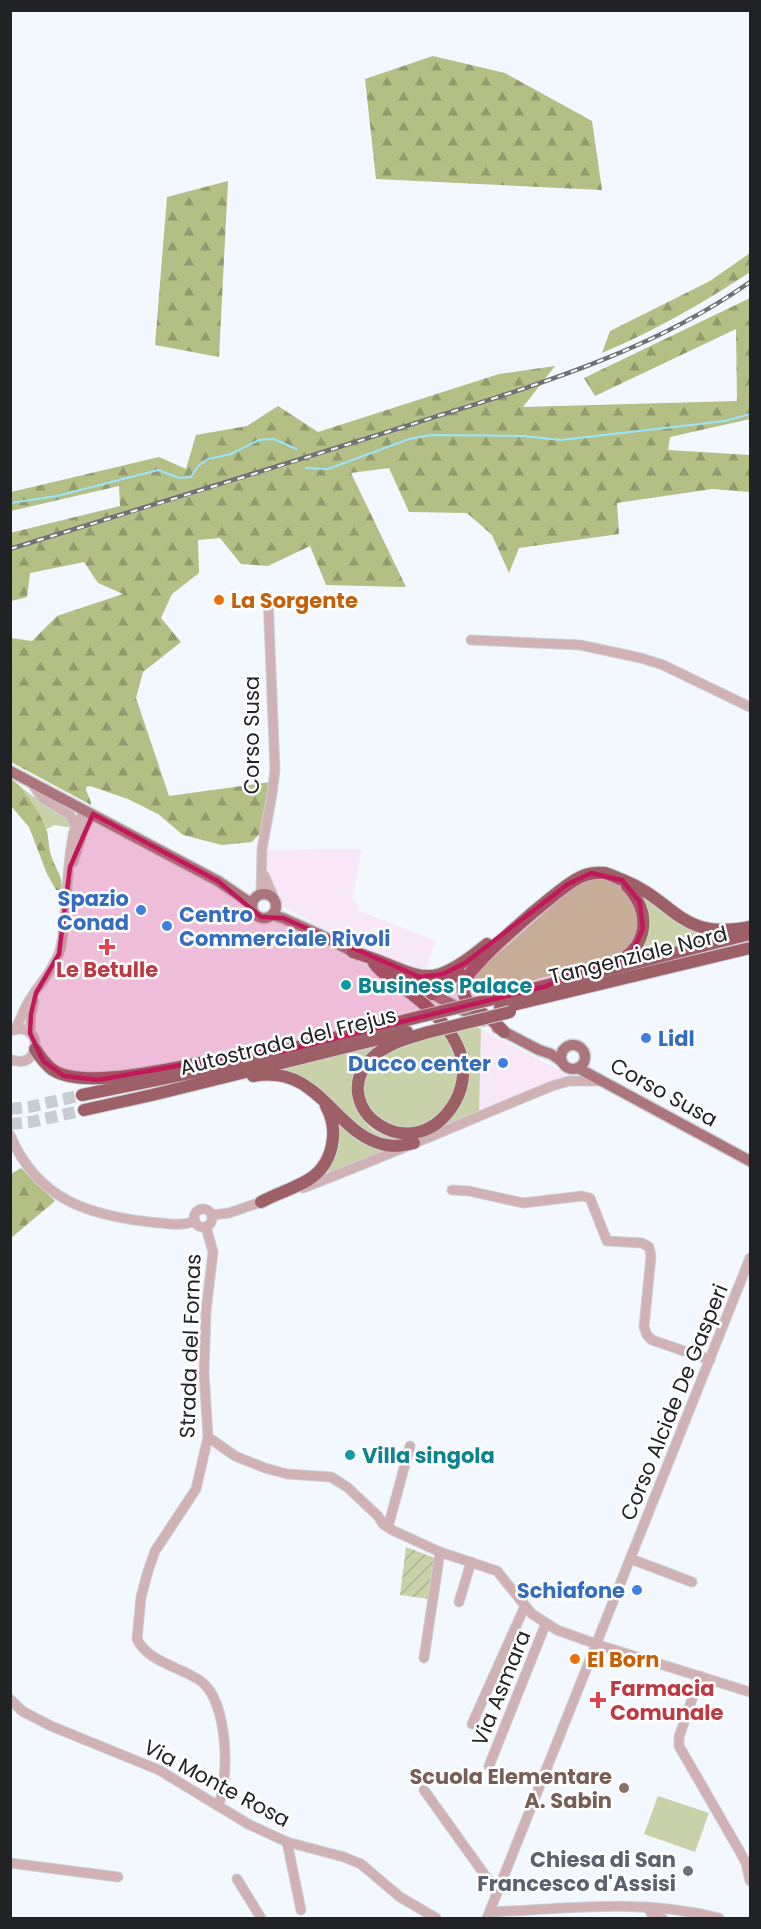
<svg xmlns="http://www.w3.org/2000/svg" width="761" height="1929" viewBox="0 0 761 1929" font-family="Poppins,sans-serif">
  <style>
    .commercial { fill: #f8e7f9 }
    .grass { fill: #c8d1a8 }
    .forest { fill: url(#forest-firs) }
    .garden { fill: url(#garden-furrows) }
    .lines { fill: none; stroke-linecap: round; stroke-linejoin: round }
    .stream { stroke: #9ce3fd; stroke-width: 2 }
    .highway-tunnel { stroke: #c9ccd3; stroke-width: 12; stroke-dasharray: 12 6; stroke-linecap: butt }
    .minor-casing { stroke: #cdd1d7; stroke-width: 11 }
    .major-casing { stroke: #cdd1d7; stroke-width: 13 }
    .highway-casing { stroke: #cdd1d7; stroke-width: 14 }
    .minor { stroke: #d0b1b4; stroke-width: 9 }
    .major { stroke: #ab767b; stroke-width: 10 }
    .highway { stroke: #9d6067; stroke-width: 12 }
    .rail-casing { stroke: #6f7176; stroke-width: 4.5 }
    .rail { stroke: #fff; stroke-width: 2; stroke-dasharray: 7; stroke-linecap: butt }
    .highway-bridge-casing { stroke: #cdd1d7; stroke-width: 14; stroke-linecap: butt }
    .highway-bridge { stroke: #9d6067; stroke-width: 12 }
    .marked { fill: #c2185b; fill-opacity: 0.2; stroke: #c2185b; stroke-width: 4.5; stroke-linejoin: round }
    .food-dot { fill: #e8710a; stroke: #fff; stroke-width: 2 }
    .shop-dot { fill: #3f7fe0; stroke: #fff; stroke-width: 2 }
    .health-dot { fill: #e0444e; stroke: #fff; stroke-width: 2 }
    .culture-dot { fill: #0f9aa8; stroke: #fff; stroke-width: 2 }
    .education-dot { fill: #8d6e63; stroke: #fff; stroke-width: 2 }
    .worship-dot { fill: #6b7280; stroke: #fff; stroke-width: 2 }
    .labels { text-anchor: middle; dominant-baseline: central; stroke-width: 5; stroke-linejoin: round; paint-order: stroke }
    .food-label { font-size: 21px; font-weight: bold; fill: #c56008; stroke: #fff; text-anchor: start }
    .street-label { font-size: 21px; fill: #212225; stroke: #fff }
    .shop-label { font-size: 21px; font-weight: bold; fill: #366cbe; stroke: #fff; text-anchor: end }
    .health-label { font-size: 21px; font-weight: bold; fill: #be3a42; stroke: #fff }
    .culture-label { font-size: 21px; font-weight: bold; fill: #0d838f; stroke: #fff; text-anchor: start }
    .education-label { font-size: 21px; font-weight: bold; fill: #785e54; stroke: #fff; text-anchor: end }
    .worship-label { font-size: 21px; font-weight: bold; fill: #5b616d; stroke: #fff; text-anchor: end }
  </style>
  <defs>
    <pattern id="forest-firs" width="22" height="20" patternUnits="userSpaceOnUse" patternTransform="scale(1.5)"><rect width="22" height="20" fill="#b3bf85"/><path d="M5 1l3.5 6h-7zM16 11l3.5 6h-7z" fill="#919b6d"/></pattern>
    <pattern id="garden-furrows" width="10" height="10" patternUnits="userSpaceOnUse" patternTransform="scale(1.5)"><rect width="10" height="10" fill="#c8d1a8"/><path d="M-1 1l2-2M0 10L10 0M9 11l2-2" fill="none" stroke="#acb390"/></pattern>
  </defs>
  <rect width="100%" height="100%" fill="#f3f7fe"/>
  <g class="commercial">
    <polygon points="93,825 100,826 239,900 249,908 256,918 265,923 273,920 278,921 381,975 420,1008 353,1025 279,1036 156,1065 102,1075 84,1076 52,1065 41,1050 37,1040 34,1016 35,1005 63,953 70,935 73,920 74,866 87,831"/>
    <polygon points="362,849 352,899 359,905 357,910 436,941 424,973 385,961 286,908 282,904 280,896 270,884 265,868 265,850"/>
    <polygon points="481,1029 569,1075 479,1112"/>
  </g>
  <g class="grass">
    <polygon points="14,781 31,795 68,816 72,828 55,825 47,829 35,809"/>
    <path d="M598 879C610 880 620 884 628 893 640 909 641 937 625 951 621 955 614 958 608 961L474 995 468 984 469 979 577 884 587 880Z"/>
    <polygon points="644,898 677,923 709,937 635,956 647,913"/>
    <polygon points="476,1026 481,1029 479,1112 440,1128 460,1105 456,1031"/>
    <path d="M445 1034C457 1057 468 1083 446 1105 441 1111 436 1118 430 1122 422 1128 413 1128 404 1127 399 1127 391 1127 386 1125 361 1111 356 1074 380 1056 399 1043 423 1039 445 1034Z"/>
    <path d="M378 1045C373 1049 367 1053 363 1058 345 1078 352 1114 373 1130 384 1137 397 1139 410 1140L396 1142 370 1135 278 1070Z"/>
    <polygon points="334,1116 391,1150 319,1177"/>
    <polygon points="658,1796 709,1813 695,1852 644,1834"/>
  </g>
  <g class="forest">
    <polygon points="433,56 505,73 592,121 602,190 376,179 365,79"/>
    <polygon points="228,181 219,357 155,345 167,197"/>
    <path d="M750 253V272C703 303 654 331 602 353L610 331 710 281Z"/>
    <path d="M750 298V419L670 437 668 450 750 455V492L712 489 617 503 619 534 519 548 509 573 492 535 467 513 409 512 389 468 351 473 406 587 326 585 310 546 268 566 241 564 220 538 198 540 199 573 172 594 161 618 181 642 143 672 136 698 169 796 270 782 261 832 252 842 222 845 183 835 158 814 128 799 90 786 86 787C86 794 91 798 91 805L11 762V638L32 641 57 616 123 594 98 583 84 562 30 573 27 597 11 601 10 533 120 506 119 486 11 511V492L159 457 186 469 196 435 247 426 278 406 318 432 499 374 555 366 523 407 737 401 736 329 595 396 584 378Z"/>
    <path d="M11 779C23 786 40 814 46 828 49 836 48 847 51 855 56 871 62 873 62 890H56L47 874 29 827 11 806Z"/>
    <polygon points="21,1168 55,1201 11,1238 11,1174"/>
  </g>
  <polygon class="garden" points="406,1547 435,1558 429,1599 400,1595"/>
  <g class="lines">
    <g class="stream">
      <polyline points="306,468 328,469 409,439 431,435 523,436 561,440 725,421 750,414"/>
      <polyline points="10,503 57,496 158,470 179,478 191,477 198,466 208,459 231,454 259,440 274,439 296,449"/>
    </g>
    <g class="highway-tunnel">
      <polyline points="10,1109 29,1107 82,1095"/>
      <polyline points="10,1124 31,1122 84,1110"/>
    </g>
    <defs>
      <g id="minor">
        <polyline points="471,640 580,645 641,658 663,665 750,707"/>
        <polyline points="31,782 42,798 70,815 75,825"/>
        <polyline points="73,862 85,826 93,814"/>
        <polyline points="264,875 274,898"/>
        <polyline points="261,894 262,849 272,794 275,770 268,597"/>
        <path d="M14 1030C21 1021 23 1010 29 1001 39 984 54 970 60 950 68 926 66 830 80 818 83 815 89 815 93 814"/>
        <polyline points="30,1033 31,1014 34,1001"/>
        <path d="M10 1059C41 1073 45 1021 13 1030"/>
        <path d="M10 1135C37 1199 87 1215 150 1222 165 1223 181 1227 195 1221"/>
        <path d="M303 1188C387 1156 469 1120 552 1086L569 1081H601"/>
        <polyline points="452,1190 469,1191 523,1203 582,1196 590,1198 607,1241 642,1243 649,1247 651,1256 644,1327 647,1335 652,1340 710,1360"/>
        <circle cx="203" cy="1218" r="9"/>
        <polyline points="212,1215 229,1213 267,1200"/>
        <path d="M206 1227 213 1252 206 1311 204 1373 208 1437 196 1489 155 1551 148 1571 141 1597 137 1639C147 1662 184 1668 202 1682 228 1703 230 1778 218 1806"/>
        <polyline points="208,1437 235,1456 265,1468 287,1474 331,1477 347,1487 378,1516 383,1524 392,1530 440,1552 497,1571 532,1614 557,1630 602,1646 750,1692"/>
        <polyline points="388,1527 410,1446"/>
        <polyline points="631,1559 692,1582"/>
        <polyline points="459,1602 471,1562"/>
        <polyline points="424,1658 440,1552"/>
        <polyline points="700,1676 679,1737 679,1746 739,1850 746,1863 750,1881"/>
        <polyline points="10,1699 22,1711 51,1726 159,1770 248,1824 287,1842 344,1857 361,1864 400,1897 436,1918"/>
        <polyline points="472,1724 525,1606"/>
        <polyline points="489,1766 546,1623"/>
        <polyline points="424,1790 497,1892"/>
        <polyline points="287,1842 301,1910"/>
        <polyline points="10,1863 118,1877"/>
        <polyline points="237,1879 261,1918"/>
        <polyline points="648,1907 651,1913 662,1918"/>
        <path d="M490 1912C567 1909 644 1898 719 1918"/>
        <polyline points="487,1918 750,1258"/>
      </g>
      <g id="major">
        <polyline points="10,771 218,881 252,904"/>
        <circle cx="264" cy="906" r="12"/>
        <polyline points="272,915 283,918 319,934 359,955"/>
        <polyline points="380,966 483,1021"/>
        <polyline points="497,1028 539,1050 551,1054 561,1061"/>
        <circle cx="573" cy="1057" r="12"/>
        <polyline points="578,1068 750,1161"/>
      </g>
      <g id="highway">
        <path d="M353 952C422 972 422 998 487 944"/>
        <path d="M374 963C381 973 390 978 401 986 422 1001 446 1021 457 1045 466 1063 465 1084 455 1102 413 1174 323 1106 372 1058 387 1043 409 1038 429 1032"/>
        <path d="M613 964C649 948 652 913 627 886"/>
        <polyline points="432,994 459,972"/>
        <polyline points="489,1000 750,934"/>
        <polyline points="500,1008 750,948"/>
        <path d="M504 1032C501 1029 498 1025 494 1022 481 1010 463 1007 463 986 462 970 557 890 575 880 584 874 595 872 605 873 612 875 617 878 623 880 676 901 679 941 750 927"/>
        <path d="M35 1049C40 1057 46 1065 53 1070 85 1091 179 1066 217 1060"/>
        <path d="M253 1076C320 1063 335 1136 386 1145 396 1147 405 1145 414 1143"/>
        <polyline points="82,1095 210,1069 415,1018"/>
        <polyline points="84,1110 152,1095 407,1032"/>
        <path d="M261 1202C276 1194 293 1189 308 1180 333 1165 340 1131 326 1106"/>
      </g>
    </defs>
    <use href="#minor" class="minor-casing"/>
    <use href="#major" class="major-casing"/>
    <use href="#highway" class="highway-casing"/>
    <use href="#minor" class="minor"/>
    <use href="#major" class="major"/>
    <use href="#highway" class="highway"/>
    <defs>
      <path id="rail" d="M10 549C141 509 271 469 400 428 522 389 645 356 750 282"/>
    </defs>
    <use href="#rail" class="rail-casing"/>
    <use href="#rail" class="rail"/>
    <defs>
      <g id="highway-bridge">
        <polyline points="415,1018 489,1000"/>
        <polyline points="429,1032 510,1012"/>
      </g>
    </defs>
    <use href="#highway-bridge" class="highway-bridge-casing"/>
    <use href="#highway-bridge" class="highway-bridge"/>
  </g>
  <path class="marked" d="M93 814 218 881 261 917 283 918 420 977 443 974 465 963 568 884 591 873 622 880 640 902 643 929 631 954 613 964 564 976 547 986 280 1052H255L98 1080 64 1076 43 1061 30 1033 31 1014 36 993 59 954 70 867Z"/>
  <g class="food-dot">
    <circle cx="219" cy="600" r="6"/>
    <circle cx="575" cy="1659" r="6"/>
  </g>
  <g class="shop-dot">
    <circle cx="141" cy="910" r="6"/>
    <circle cx="167" cy="926" r="6"/>
    <circle cx="646" cy="1038" r="6"/>
    <circle cx="503" cy="1063" r="6"/>
    <circle cx="637" cy="1590" r="6"/>
  </g>
  <g class="health-dot">
    <path d="M104 938h6v6h6v6h-6v6h-6v-6h-6v-6h6z"/>
    <path d="M595 1691h6v6h6v6h-6v6h-6v-6h-6v-6h6z"/>
  </g>
  <g class="culture-dot">
    <circle cx="346" cy="985" r="6"/>
    <circle cx="350" cy="1455" r="6"/>
  </g>
  <circle class="education-dot" cx="624" cy="1788" r="6"/>
  <circle class="worship-dot" cx="688" cy="1871" r="6"/>
  <g class="labels">
    <g class="food-label">
      <text x="231" y="600">La Sorgente</text>
      <text x="587" y="1659">El Born</text>
    </g>
    <g class="street-label">
      <text transform="translate(251 735) rotate(-90)">Corso Susa</text>
      <text transform="translate(638 955) rotate(-14)">Tangenziale Nord</text>
      <text transform="translate(288 1041) rotate(-14)">Autostrada del Frejus</text>
      <text transform="translate(664 1092) rotate(29)">Corso Susa</text>
      <text transform="translate(190 1346) rotate(-88)">Strada del Fornas</text>
      <text transform="translate(674 1402) rotate(-68)">Corso Alcide De Gasperi</text>
      <text transform="translate(501 1688) rotate(-68)">Via Asmara</text>
      <text transform="translate(217 1783) rotate(28)">Via Monte Rosa</text>
    </g>
    <g class="shop-label">
      <text x="129" y="898">Spazio<tspan x="129" dy="24">Conad</tspan></text>
      <text x="179" y="914" text-anchor="start">Centro<tspan x="179" dy="24">Commerciale Rivoli</tspan></text>
      <text x="658" y="1038" text-anchor="start">Lidl</text>
      <text x="491" y="1063">Ducco center</text>
      <text x="625" y="1590">Schiafone</text>
    </g>
    <g class="health-label">
      <text x="107" y="969">Le Betulle</text>
      <text x="610" y="1688" text-anchor="start">Farmacia<tspan x="610" dy="24">Comunale</tspan></text>
    </g>
    <g class="culture-label">
      <text x="358" y="985">Business Palace</text>
      <text x="362" y="1455">Villa singola</text>
    </g>
    <g class="education-label">
      <text x="612" y="1776">Scuola Elementare<tspan x="612" dy="24">A. Sabin</tspan></text>
    </g>
    <g class="worship-label">
      <text x="676" y="1859">Chiesa di San<tspan x="676" dy="24">Francesco d'Assisi</tspan></text>
    </g>
  </g>
  <rect width="761" height="1929" fill="none" stroke="#212225" stroke-width="24"/>
</svg>
